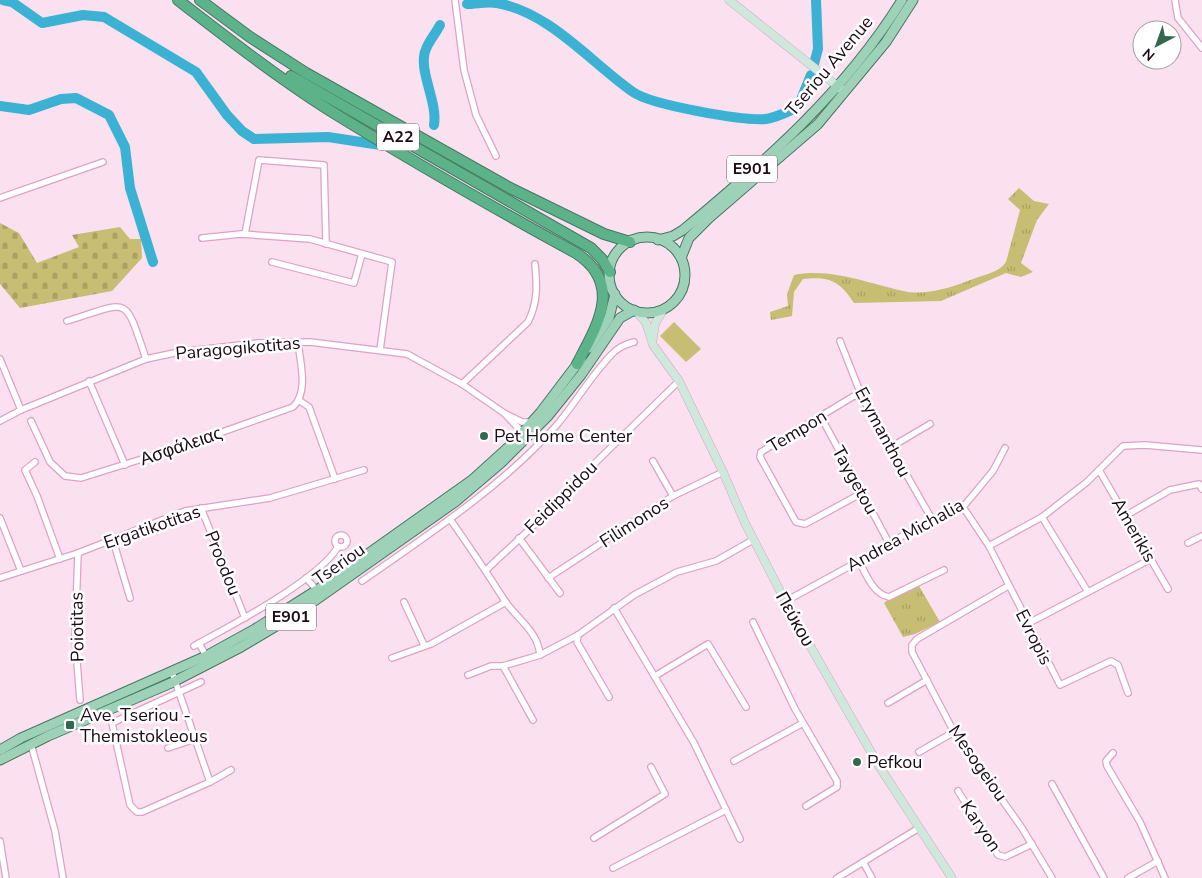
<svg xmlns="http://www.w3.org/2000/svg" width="1202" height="878" viewBox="0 0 1202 878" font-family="'Nunito Sans',sans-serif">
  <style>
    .grass { fill: url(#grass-tufts) }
    .cemetery { fill: url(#cemetery-stones) }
    .park { fill: #c7bd73 }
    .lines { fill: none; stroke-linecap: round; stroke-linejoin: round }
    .river { stroke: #3bb1d3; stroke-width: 10 }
    .street-casing { stroke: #dea1c7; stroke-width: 8 }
    .secondary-casing { stroke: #dea1c7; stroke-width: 9 }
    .primary-casing { stroke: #467861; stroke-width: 11 }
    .highway-casing { stroke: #467861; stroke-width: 12 }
    .street { stroke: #fff; stroke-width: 5.5 }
    .secondary { stroke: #cee8dc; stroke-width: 8 }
    .primary { stroke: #9dd1b8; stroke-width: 9 }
    .highway { stroke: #5cb389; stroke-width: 10 }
    .poi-dot { fill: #32684e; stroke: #fff; stroke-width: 2 }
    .labels { text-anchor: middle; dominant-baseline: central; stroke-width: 5; stroke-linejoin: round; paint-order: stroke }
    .shield { fill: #fff; stroke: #61535d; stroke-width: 1 }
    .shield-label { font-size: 16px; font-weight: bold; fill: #1d0917 }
    .street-label { font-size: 18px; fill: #1d0917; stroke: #fff }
    .poi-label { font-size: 18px; fill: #1d0917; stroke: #fff; text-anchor: start }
  </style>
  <defs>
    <pattern id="grass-tufts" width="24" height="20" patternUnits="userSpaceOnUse" patternTransform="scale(1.25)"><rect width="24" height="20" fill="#c7bd73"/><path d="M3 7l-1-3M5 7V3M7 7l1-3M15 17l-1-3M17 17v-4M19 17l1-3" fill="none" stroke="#aaa163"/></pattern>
    <pattern id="cemetery-stones" width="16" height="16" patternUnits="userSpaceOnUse" patternTransform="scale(1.25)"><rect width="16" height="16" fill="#c7bd73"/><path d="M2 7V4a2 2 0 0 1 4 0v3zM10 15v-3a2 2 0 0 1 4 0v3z" fill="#aaa163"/></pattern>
  </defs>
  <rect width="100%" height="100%" fill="#fbe1f0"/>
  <g class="grass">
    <path d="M1019 188 1034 201 1049 204 1037 220 1021 263 1033 272 1021 277 1006 273 941 301 854 303C840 281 829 276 803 279L794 292 792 316 771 320 770 312 788 306 787 294 794 275C832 267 872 285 908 292 930 295 955 286 976 278 987 274 999 272 1006 262L1020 210 1008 199Z"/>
    <polygon points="919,586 940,622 915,634 903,637 884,603 893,596"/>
  </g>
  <polygon class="cemetery" points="0,223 19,233 37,263 79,247 72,235 120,227 130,239 141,239 142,258 112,291 20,308 0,284"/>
  <polygon class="park" points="674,322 701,349 686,362 660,336"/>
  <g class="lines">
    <g class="river">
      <polyline points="3,0 12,2 42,23 83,15 104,17 196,72 227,115 242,131 254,139 328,137 387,146"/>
      <path d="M467 4C476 4 488 1 497 3 551 13 590 62 633 92 651 105 743 121 766 119 776 118 789 111 798 107L811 75"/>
      <polyline points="814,64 818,49 816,0"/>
      <polyline points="0,106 29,110 61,99 76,98 109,115 125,147 130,188 153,262"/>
      <path d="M434 125C438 101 417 69 426 49 429 41 436 33 440 25"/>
    </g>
    <defs>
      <g id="street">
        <polyline points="455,0 464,70 476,115 496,156"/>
        <polyline points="1175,0 1178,18 1202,48"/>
        <polyline points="0,198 103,162"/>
        <polyline points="245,234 259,160 324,165 326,244"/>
        <polyline points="202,238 241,234 310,239 392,262 380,350"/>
        <polyline points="272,262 354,283 362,254"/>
        <path d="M67 321C131 301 124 294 146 359"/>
        <polyline points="840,341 862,397 933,521"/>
        <polyline points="0,359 21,410"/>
        <polyline points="89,381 125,465"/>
        <path d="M462 384 528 322C538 302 537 285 535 264"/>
        <polyline points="862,397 854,396 761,452 760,457 796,522 805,524 862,493"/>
        <polyline points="300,401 309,407 335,479"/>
        <polyline points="506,414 522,422 532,422"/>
        <polyline points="821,417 889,543"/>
        <polyline points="0,421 21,410 146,359 179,352 258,343 310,342 407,354 462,384 504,413 522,432"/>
        <path d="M31 421 50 462 65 476 81 478 177 448 293 407C309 392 300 362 298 342"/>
        <polyline points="891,447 930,424"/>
        <polyline points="653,461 673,496"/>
        <polyline points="35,462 25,470 37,496 60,559"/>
        <polyline points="1099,470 1168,589"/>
        <polyline points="963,507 989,546 1060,685 1111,661 1118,665 1128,693"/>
        <polyline points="201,508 245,618"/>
        <polyline points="1125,516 1170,490 1199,484 1202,489"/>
        <polyline points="1042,517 1088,592"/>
        <polyline points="0,518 21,571"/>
        <path d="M450 519C469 546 487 573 505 601 517 619 538 631 540 655"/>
        <circle cx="341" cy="541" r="6"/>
        <polyline points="519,538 560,593"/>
        <polyline points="113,540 130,598"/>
        <polyline points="1188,543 1202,536"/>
        <polyline points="989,546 1042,517 1087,482 1123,446 1145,445 1202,450"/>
        <polyline points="78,553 75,637 80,700"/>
        <path d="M859 561C866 574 873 594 889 597L944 570"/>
        <polyline points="486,570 547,513 592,466 679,381"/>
        <polyline points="0,578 78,553 185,511 270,498 364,470"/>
        <polyline points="306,578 317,590"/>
        <polyline points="548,578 673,496 723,472"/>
        <path d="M362 581C429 534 500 488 555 427 575 404 590 377 611 355 617 348 625 344 634 342"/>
        <polyline points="1008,586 917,639 912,645 912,652 954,732 1022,828 1052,878"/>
        <polyline points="786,601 859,561 889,543 957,508 963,507 993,471 1005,448"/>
        <polyline points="404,602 424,645"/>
        <polyline points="614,608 694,743 740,839"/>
        <polyline points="753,622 795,709 837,781 837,787 806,806"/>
        <polyline points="1027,624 1151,559"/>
        <polyline points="578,635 577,642 609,697"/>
        <polyline points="199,643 206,656"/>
        <path d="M194 646C230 626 317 581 338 547"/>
        <polyline points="392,658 431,644 506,602"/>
        <polyline points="503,666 533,720"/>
        <polyline points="172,672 210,782"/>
        <polyline points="468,675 491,666 503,666 540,655 578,635 634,595 677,572 716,561 753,540"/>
        <polyline points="655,676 708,644 746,707"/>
        <polyline points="201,682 112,723 130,805 137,812 142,812 210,782 231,770"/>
        <polyline points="888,703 927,680"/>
        <polyline points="31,744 55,831 63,878"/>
        <polyline points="168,748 195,739"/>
        <polyline points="919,752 954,732"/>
        <polyline points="1113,753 1106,761 1107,766 1140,822 1165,878"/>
        <polyline points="734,761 803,723"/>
        <polyline points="1052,784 1104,878"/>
        <polyline points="958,791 998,855 1005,857 1032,844"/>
        <polyline points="594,838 665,794 651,767"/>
        <polyline points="0,841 6,878"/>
        <polyline points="863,862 872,878"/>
        <polyline points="613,868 726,810"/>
        <polyline points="837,878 919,828"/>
        <polyline points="1128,878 1158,861"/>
      </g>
      <g id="secondary">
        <polyline points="729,0 841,89"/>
        <polyline points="637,312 646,323 653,345 679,381 723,472 745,523 793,616 879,766 952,878"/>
        <polyline points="653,338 655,324 663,310"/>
      </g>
      <g id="primary">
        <circle cx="647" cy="275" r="38"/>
        <path d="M658 240 673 236 683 230C765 162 846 91 902 0"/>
        <polyline points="681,258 689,238 709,218 818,124 886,42 913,0"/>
        <polyline points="589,348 609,318 615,294"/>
        <polyline points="0,750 21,738 206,656 255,629 317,590 472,480 514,442 540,413 581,359"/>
        <polyline points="0,760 48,736 171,683 241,647 293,616 455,502 502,462 548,416 581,375 620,318 634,310"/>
      </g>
      <g id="highway">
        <path d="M178 0C227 38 276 76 329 110 410 160 492 207 576 253 624 284 597 326 577 364"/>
        <polyline points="200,0 250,37 306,73 510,188 604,234 630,242"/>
        <polyline points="291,76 591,248 602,259 610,272"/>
      </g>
    </defs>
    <use href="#street" class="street-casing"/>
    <use href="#secondary" class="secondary-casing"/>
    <use href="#primary" class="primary-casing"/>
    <use href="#highway" class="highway-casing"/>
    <use href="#street" class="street"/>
    <use href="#secondary" class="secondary"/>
    <use href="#primary" class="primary"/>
    <use href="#highway" class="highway"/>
  </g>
  <g class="poi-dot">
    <circle cx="484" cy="436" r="5"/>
    <rect x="65" y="720" width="10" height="10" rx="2.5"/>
    <circle cx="857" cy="762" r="5"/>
  </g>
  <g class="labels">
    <g class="shield">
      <rect x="377" y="123.5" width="42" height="27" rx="4"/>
      <rect x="727" y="155.5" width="50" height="27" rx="4"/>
      <rect x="266" y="603.5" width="50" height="27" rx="4"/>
    </g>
    <g class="shield-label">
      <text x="398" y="137">A22</text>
      <text x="752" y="169">E901</text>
      <text x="291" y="617">E901</text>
    </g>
    <g class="street-label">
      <text transform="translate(829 66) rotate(-50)">Tseriou Avenue</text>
      <text transform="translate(238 348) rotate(-5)">Paragogikotitas</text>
      <text transform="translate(797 431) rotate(-31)">Tempon</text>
      <text transform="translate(883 432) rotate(62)">Erymanthou</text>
      <text transform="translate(181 446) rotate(-19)">Ασφάλειας</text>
      <text transform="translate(855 480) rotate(61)">Taygetou</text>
      <text transform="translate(561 497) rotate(-45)">Feidippidou</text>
      <text transform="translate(634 522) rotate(-33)">Filimonos</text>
      <text transform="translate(152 527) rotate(-19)">Ergatikotitas</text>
      <text transform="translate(1134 530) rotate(60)">Amerikis</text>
      <text transform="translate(905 535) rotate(-29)">Andrea Michalia</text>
      <text transform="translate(223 563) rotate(68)">Proodou</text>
      <text transform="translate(339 564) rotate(-35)">Tseriou</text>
      <text transform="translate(795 619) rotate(61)">Πεύκου</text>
      <text transform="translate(77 627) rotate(-91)">Poiotitas</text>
      <text transform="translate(1034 637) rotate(63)">Evropis</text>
      <text transform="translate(978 763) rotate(55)">Mesogeiou</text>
      <text transform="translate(981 826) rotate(56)">Karyon</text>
    </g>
    <g class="poi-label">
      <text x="494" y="436">Pet Home Center</text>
      <text x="80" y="715">Ave. Tseriou -<tspan x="80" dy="21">Themistokleous</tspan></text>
      <text x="867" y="762">Pefkou</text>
    </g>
  </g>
  <g transform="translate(1157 45) rotate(221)"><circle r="24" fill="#ffffff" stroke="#a59da2"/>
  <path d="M0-4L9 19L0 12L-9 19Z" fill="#32684e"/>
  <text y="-8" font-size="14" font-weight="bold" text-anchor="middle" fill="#1d0917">N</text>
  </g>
</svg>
